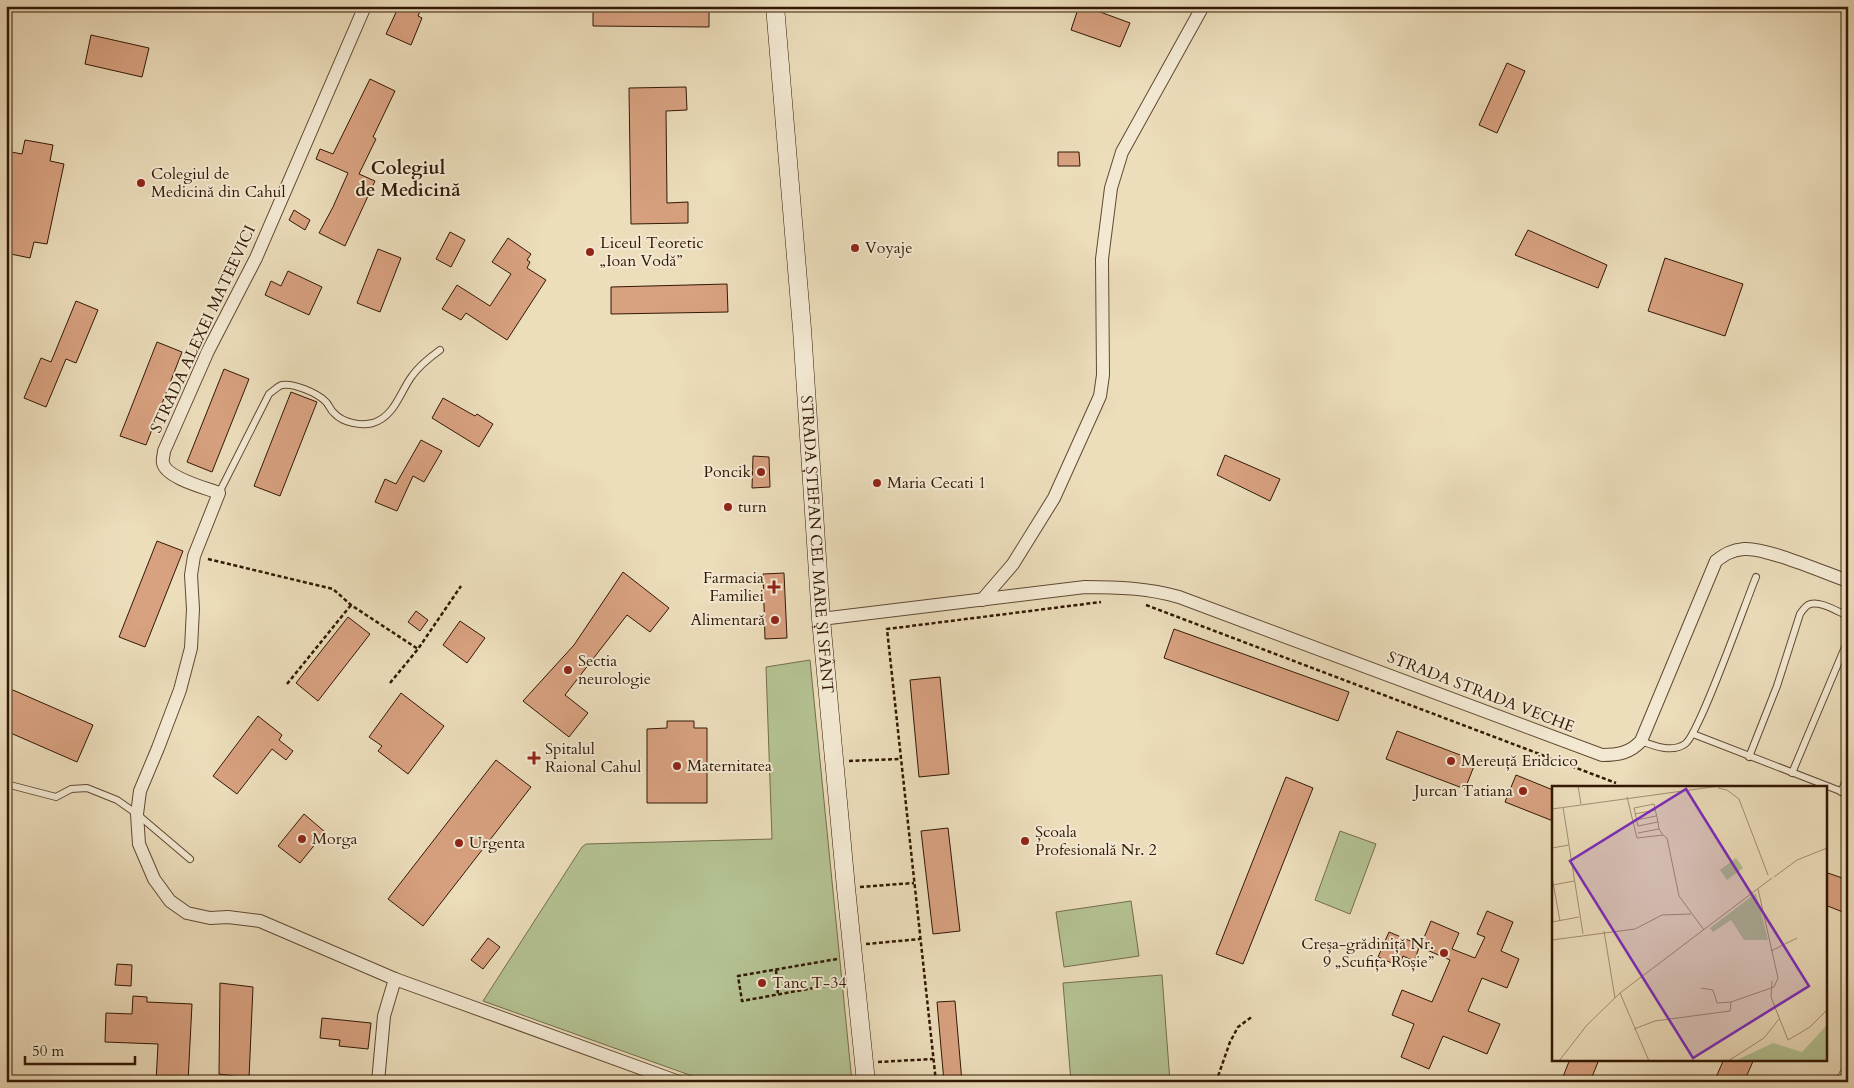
<svg xmlns="http://www.w3.org/2000/svg" width="1854" height="1088" viewBox="0 0 1854 1088" font-family="Cardo,serif">
  <style>
    .green { fill: #b4c293; stroke: #736d4c }
    .building { fill: #d8a180; stroke: #321804 }
    .lines { fill: none; stroke-linecap: round; stroke-linejoin: round }
    .lane-casing { stroke: #604932; stroke-width: 8 }
    .street-casing { stroke: #604932; stroke-width: 14 }
    .secondary-casing { stroke: #321804; stroke-width: 19 }
    .path { stroke: #321804; stroke-width: 2.5; stroke-dasharray: 4 2.5; stroke-linecap: butt }
    .lane { stroke: #f3e9d3; stroke-width: 6 }
    .street { stroke: #f3e9d3; stroke-width: 12 }
    .secondary { stroke: #f3e9d3; stroke-width: 18 }
    .poi-dot { fill: #8f2418; stroke: #f3e9d3; stroke-width: 2 }
    .labels { text-anchor: middle; dominant-baseline: central; stroke-width: 4; stroke-linejoin: round; paint-order: stroke }
    .poi-label { font-size: 16px; fill: #321804; stroke: #f3e9d3; text-anchor: start }
    .street-label { font-size: 16px; fill: #321804; stroke: #f3e9d3 }
    .quarter-label { font-size: 19px; font-weight: bold; fill: #321804; stroke: #f3e9d3 }
    .inset-road { fill: none; stroke: #a28e72; stroke-width: 1 }
    .view { fill: #7b2cbf; fill-opacity: 0.15; stroke: #7b2cbf; stroke-width: 2.5 }
    .inset-edge { fill: none; stroke: #321804; stroke-width: 2.5 }
  </style>
  <rect width="100%" height="100%" fill="#ecddbb"/>
  <filter id="stains"><feTurbulence type="fractalNoise" baseFrequency=".004" numOctaves="4"/><feColorMatrix values="0 0 0 0 .2 0 0 0 0 .09 0 0 0 0 .02 0 0 0 .5 -.17"/></filter>
  <radialGradient id="worn" r=".72"><stop offset=".6" stop-color="#630" stop-opacity="0"/><stop offset="1" stop-color="#630" stop-opacity=".3"/></radialGradient>
  <g class="green">
    <polygon points="810,660 852,1082 709,1082 483,1001 582,847 586,844 772,839 766,667"/>
    <polygon points="1340,831 1376,844 1350,914 1315,900"/>
    <polygon points="1131,901 1139,956 1064,967 1056,912"/>
    <polygon points="1162,975 1170,1082 1071,1082 1063,983"/>
  </g>
  <g class="building">
    <polygon points="399,6 422,6 418,16 422,18 411,45 386,34"/>
    <polygon points="593,6 709,6 709,27 593,26"/>
    <polygon points="1079,6 1084,6 1130,23 1120,47 1071,30"/>
    <polygon points="91,35 149,48 142,77 85,64"/>
    <polygon points="1507,63 1525,71 1497,133 1479,125"/>
    <polygon points="370,79 395,91 373,137 376,139 359,174 375,181 345,246 319,233 333,207 348,173 316,159 320,149 333,154"/>
    <polygon points="686,87 687,110 666,111 667,203 688,202 688,223 631,224 629,88"/>
    <polygon points="25,140 53,145 50,161 64,164 47,244 34,242 30,258 6,253 6,151 22,154"/>
    <polygon points="1058,152 1079,152 1080,166 1058,166"/>
    <polygon points="294,210 310,220 305,230 289,220"/>
    <polygon points="1528,230 1607,265 1598,288 1515,255"/>
    <polygon points="450,232 465,240 451,267 436,259"/>
    <polygon points="508,238 531,254 527,260 530,262 527,268 546,280 507,340 466,313 461,320 442,309 457,285 490,306 511,274 492,262"/>
    <polygon points="378,249 401,258 380,312 357,303"/>
    <polygon points="1665,258 1743,284 1725,336 1648,311"/>
    <polygon points="288,271 322,287 309,315 265,295 271,281 281,286"/>
    <polygon points="727,284 728,312 611,314 611,287"/>
    <polygon points="76,301 98,310 76,363 66,359 46,407 24,398 41,358 51,362"/>
    <polygon points="157,342 182,352 146,445 120,436"/>
    <polygon points="224,369 249,379 212,472 187,462"/>
    <polygon points="291,392 317,402 280,496 254,486"/>
    <polygon points="443,398 475,416 477,414 493,424 479,447 432,418"/>
    <polygon points="421,440 442,451 424,482 413,476 397,511 375,502 385,479 396,484"/>
    <polygon points="1225,455 1280,479 1270,501 1217,475"/>
    <polygon points="753,456 769,457 770,487 752,488"/>
    <polygon points="157,541 183,551 145,647 119,637"/>
    <polygon points="623,572 669,608 650,632 627,615 565,695 588,713 569,737 523,701 574,645"/>
    <polygon points="784,573 787,638 765,639 763,574"/>
    <polygon points="416,611 428,620 420,631 408,622"/>
    <polygon points="348,617 370,634 318,701 296,683"/>
    <polygon points="460,621 485,638 467,663 443,645"/>
    <polygon points="1174,629 1349,692 1338,721 1164,658"/>
    <polygon points="940,677 949,774 919,777 910,680"/>
    <polygon points="6,687 93,725 77,762 6,731"/>
    <polygon points="401,693 444,726 408,774 378,751 382,746 369,737"/>
    <polygon points="258,716 282,735 279,740 293,751 286,760 272,749 237,794 213,776"/>
    <polygon points="667,721 694,721 694,728 707,728 707,803 647,803 647,729 667,728"/>
    <polygon points="1397,731 1476,761 1465,789 1386,759"/>
    <polygon points="496,760 531,787 423,926 388,899"/>
    <polygon points="1516,775 1553,790 1553,821 1505,802"/>
    <polygon points="1286,777 1313,788 1243,964 1216,954"/>
    <polygon points="304,814 325,832 300,863 278,846"/>
    <polygon points="948,828 960,931 933,934 921,831"/>
    <polygon points="1825,872 1848,880 1848,914 1825,905"/>
    <polygon points="1487,911 1513,922 1501,951 1519,959 1507,988 1482,978 1468,1011 1500,1024 1487,1054 1443,1036 1429,1069 1401,1057 1414,1024 1392,1015 1402,990 1432,1002 1450,960 1420,947 1431,921 1459,933 1452,949 1475,958 1485,937 1477,934"/>
    <polygon points="1389,932 1420,945 1414,961 1403,956 1399,966 1378,957"/>
    <polygon points="488,938 500,947 483,969 471,960"/>
    <polygon points="117,964 132,965 131,986 115,985"/>
    <polygon points="220,983 253,987 249,1078 219,1074"/>
    <polygon points="133,996 147,997 147,1002 192,1004 188,1082 156,1082 158,1044 105,1042 106,1013 132,1014"/>
    <polygon points="955,1001 962,1082 944,1082 937,1002"/>
    <polygon points="322,1018 371,1023 368,1049 339,1046 340,1040 320,1038"/>
    <polygon points="1570,1059 1590,1059 1598,1062 1590,1082 1561,1082"/>
    <polygon points="1724,1059 1754,1059 1744,1082 1714,1082"/>
  </g>
  <g class="lines">
    <defs>
      <g id="lane">
        <path d="M219 493 269 394C273 391 278 386 282 385 294 383 317 393 325 401 329 404 330 410 334 413 343 423 361 426 373 423 395 416 400 392 412 376 419 366 429 358 440 350"/>
        <polyline points="1693,734 1848,794"/>
        <path d="M1641 741C1654 746 1672 753 1685 744 1699 735 1746 601 1756 577"/>
        <path d="M1749 757 1777 686 1800 614C1802 611 1805 607 1808 605 1818 599 1838 612 1848 616"/>
        <polyline points="1792,773 1848,640"/>
        <polyline points="6,784 56,797 71,789 87,788 117,800 137,814 190,859"/>
        <polyline points="1841,792 1848,776"/>
      </g>
      <g id="street">
        <path d="M365 6 256 258 208 351 164 451C164 454 162 460 163 463 166 478 206 488 219 493L194 556 191 575 193 609 191 648 180 690 158 748 140 791 137 814 139 844 154 879 170 901 187 913 210 918 228 917 260 921 395 979 679 1082"/>
        <polyline points="982,600 1013,564 1054,498 1100,396 1103,375 1102,259 1111,188 1122,152 1203,6"/>
        <path d="M821 619 1085 587C1117 587 1148 588 1179 597L1602 755C1618 755 1630 753 1641 741L1716 561C1725 554 1732 550 1744 549 1765 547 1825 573 1848 581"/>
        <polyline points="378,1082 384,1016 395,979"/>
      </g>
      <g id="secondary">
        <path id="s1" d="M775 6 802 329 821 619 846 888 866 1082"/>
        <polyline points="1845,1082 1848,1076"/>
      </g>
    </defs>
    <use href="#lane" class="lane-casing"/>
    <use href="#street" class="street-casing"/>
    <use href="#secondary" class="secondary-casing"/>
    <g class="path">
      <polyline points="208,559 333,589 351,605 418,649"/>
      <polyline points="1146,605 1616,783"/>
      <polyline points="390,683 418,649 461,586"/>
      <polyline points="287,684 351,605"/>
      <polyline points="849,761 900,759"/>
      <polyline points="860,887 914,883"/>
      <polyline points="866,944 920,939"/>
      <polyline points="837,959 738,976 742,1001 841,983"/>
      <polyline points="776,970 778,995"/>
      <polyline points="878,1062 933,1059"/>
      <polyline points="936,1082 887,629 1101,602"/>
      <polyline points="1216,1082 1230,1042 1238,1027 1253,1016"/>
    </g>
    <use href="#lane" class="lane"/>
    <use href="#street" class="street"/>
    <use href="#secondary" class="secondary"/>
  </g>
  <g class="poi-dot">
    <circle cx="141" cy="183" r="5"/>
    <circle cx="855" cy="248" r="5"/>
    <circle cx="590" cy="252" r="5"/>
    <circle cx="761" cy="472" r="5"/>
    <circle cx="877" cy="483" r="5"/>
    <circle cx="728" cy="507" r="5"/>
    <path d="M771.5 579.5h5v5h5v5h-5v5h-5v-5h-5v-5h5z"/>
    <circle cx="775" cy="620" r="5"/>
    <circle cx="568" cy="670" r="5"/>
    <path d="M531.5 750.5h5v5h5v5h-5v5h-5v-5h-5v-5h5z"/>
    <circle cx="1451" cy="761" r="5"/>
    <circle cx="677" cy="766" r="5"/>
    <circle cx="1523" cy="791" r="5"/>
    <circle cx="302" cy="839" r="5"/>
    <circle cx="1025" cy="841" r="5"/>
    <circle cx="459" cy="843" r="5"/>
    <circle cx="1444" cy="953" r="5"/>
    <circle cx="762" cy="983" r="5"/>
  </g>
  <g class="labels">
    <g class="poi-label">
      <text x="151" y="174">Colegiul de<tspan x="151" dy="18">Medicină din Cahul</tspan></text>
      <text x="600" y="243">Liceul Teoretic<tspan x="600" dy="18">„Ioan Vodă”</tspan></text>
      <text x="865" y="248">Voyaje</text>
      <text x="751" y="472" text-anchor="end">Poncik</text>
      <text x="887" y="483">Maria Cecati 1</text>
      <text x="738" y="507">turn</text>
      <text x="764" y="578" text-anchor="end">Farmacia<tspan x="764" dy="18">Familiei</tspan></text>
      <text x="765" y="620" text-anchor="end">Alimentară</text>
      <text x="578" y="661">Sectia<tspan x="578" dy="18">neurologie</tspan></text>
      <text x="545" y="749">Spitalul<tspan x="545" dy="18">Raional Cahul</tspan></text>
      <text x="1461" y="761">Mereuță Eridcico</text>
      <text x="687" y="766">Maternitatea</text>
      <text x="1513" y="791" text-anchor="end">Jurcan Tatiana</text>
      <text x="1035" y="832">Școala<tspan x="1035" dy="18">Profesională Nr. 2</tspan></text>
      <text x="312" y="839">Morga</text>
      <text x="469" y="843">Urgenta</text>
      <text x="1434" y="944" text-anchor="end">Creșa-grădiniță Nr.<tspan x="1434" dy="18">9 „Scufița Roșie”</tspan></text>
      <text x="772" y="983">Tanc T-34</text>
    </g>
    <g class="street-label">
      <text transform="translate(203 329) rotate(-65)">STRADA ALEXEI MATEEVICI</text>
      <text stroke="none"><textPath href="#s1" startOffset="540">STRADA ȘTEFAN CEL MARE ȘI SFÂNT</textPath></text>
      <text transform="translate(1481 692) rotate(21)">STRADA STRADA VECHE</text>
    </g>
    <g class="quarter-label">
      <text x="408" y="168">Colegiul<tspan x="408" dy="22">de Medicină</tspan></text>
    </g>
  </g>
  <g transform="translate(1552 786)">
    <rect width="275" height="275" fill="#ecddbb"/>
    <path d="M184 72 191 82 175 94 168 84ZM204 107 216 154H192L179 134 161 146 158 142ZM275 239V275H183L221 257 250 266Z" fill="#b4c293"/>
    <path class="inset-road" d="M26 0 29 18M166 2 175 4 187 13 216 89M75 11 85 52 111 49 115 52 127 110 152 144M11 21 31 148M0 23 167 0M83 28 103 24M84 34 104 30M106 36 86 40 82 22 102 18 106 36 107 43M86 47 107 43 111 49M0 62 17 59M0 91 8 135M222 91 245 74 275 62M1 99 22 95M0 136 27 131M52 145 63 212M0 154 83 143 110 129 139 128M219 165 245 152M220 195 219 211 236 254 258 241 275 224M149 202 161 204 165 217 179 216M68 207 97 275M82 243 103 235 178 225 179 216 222 201 226 192 206 103M7 275 35 239 68 207 220 92M176 275 212 252 227 233"/>
    <path class="view" d="M134 3 257 200 141 272 18 75Z"/>
    <rect width="275" height="275" class="inset-edge"/>
  </g>
  <rect width="1854" height="1088" fill="none" stroke="#ecddbb" stroke-width="25"/>
  <rect x="8" y="8" width="1839" height="1073" fill="none" stroke="#321804" stroke-width="2.5"/>
  <rect x="12" y="12" width="1829" height="1063" fill="none" stroke="#321804"/>
  <path d="M25 1056v8h110v-8" fill="none" stroke="#321804" stroke-width="2.5"/>
  <text x="32" y="1056" font-size="15" fill="#321804" stroke="#f3e9d3" stroke-width="4" paint-order="stroke">50 m</text>
  <rect width="100%" height="100%" filter="url(#stains)"/>
  <rect width="100%" height="100%" fill="url(#worn)"/>
</svg>
